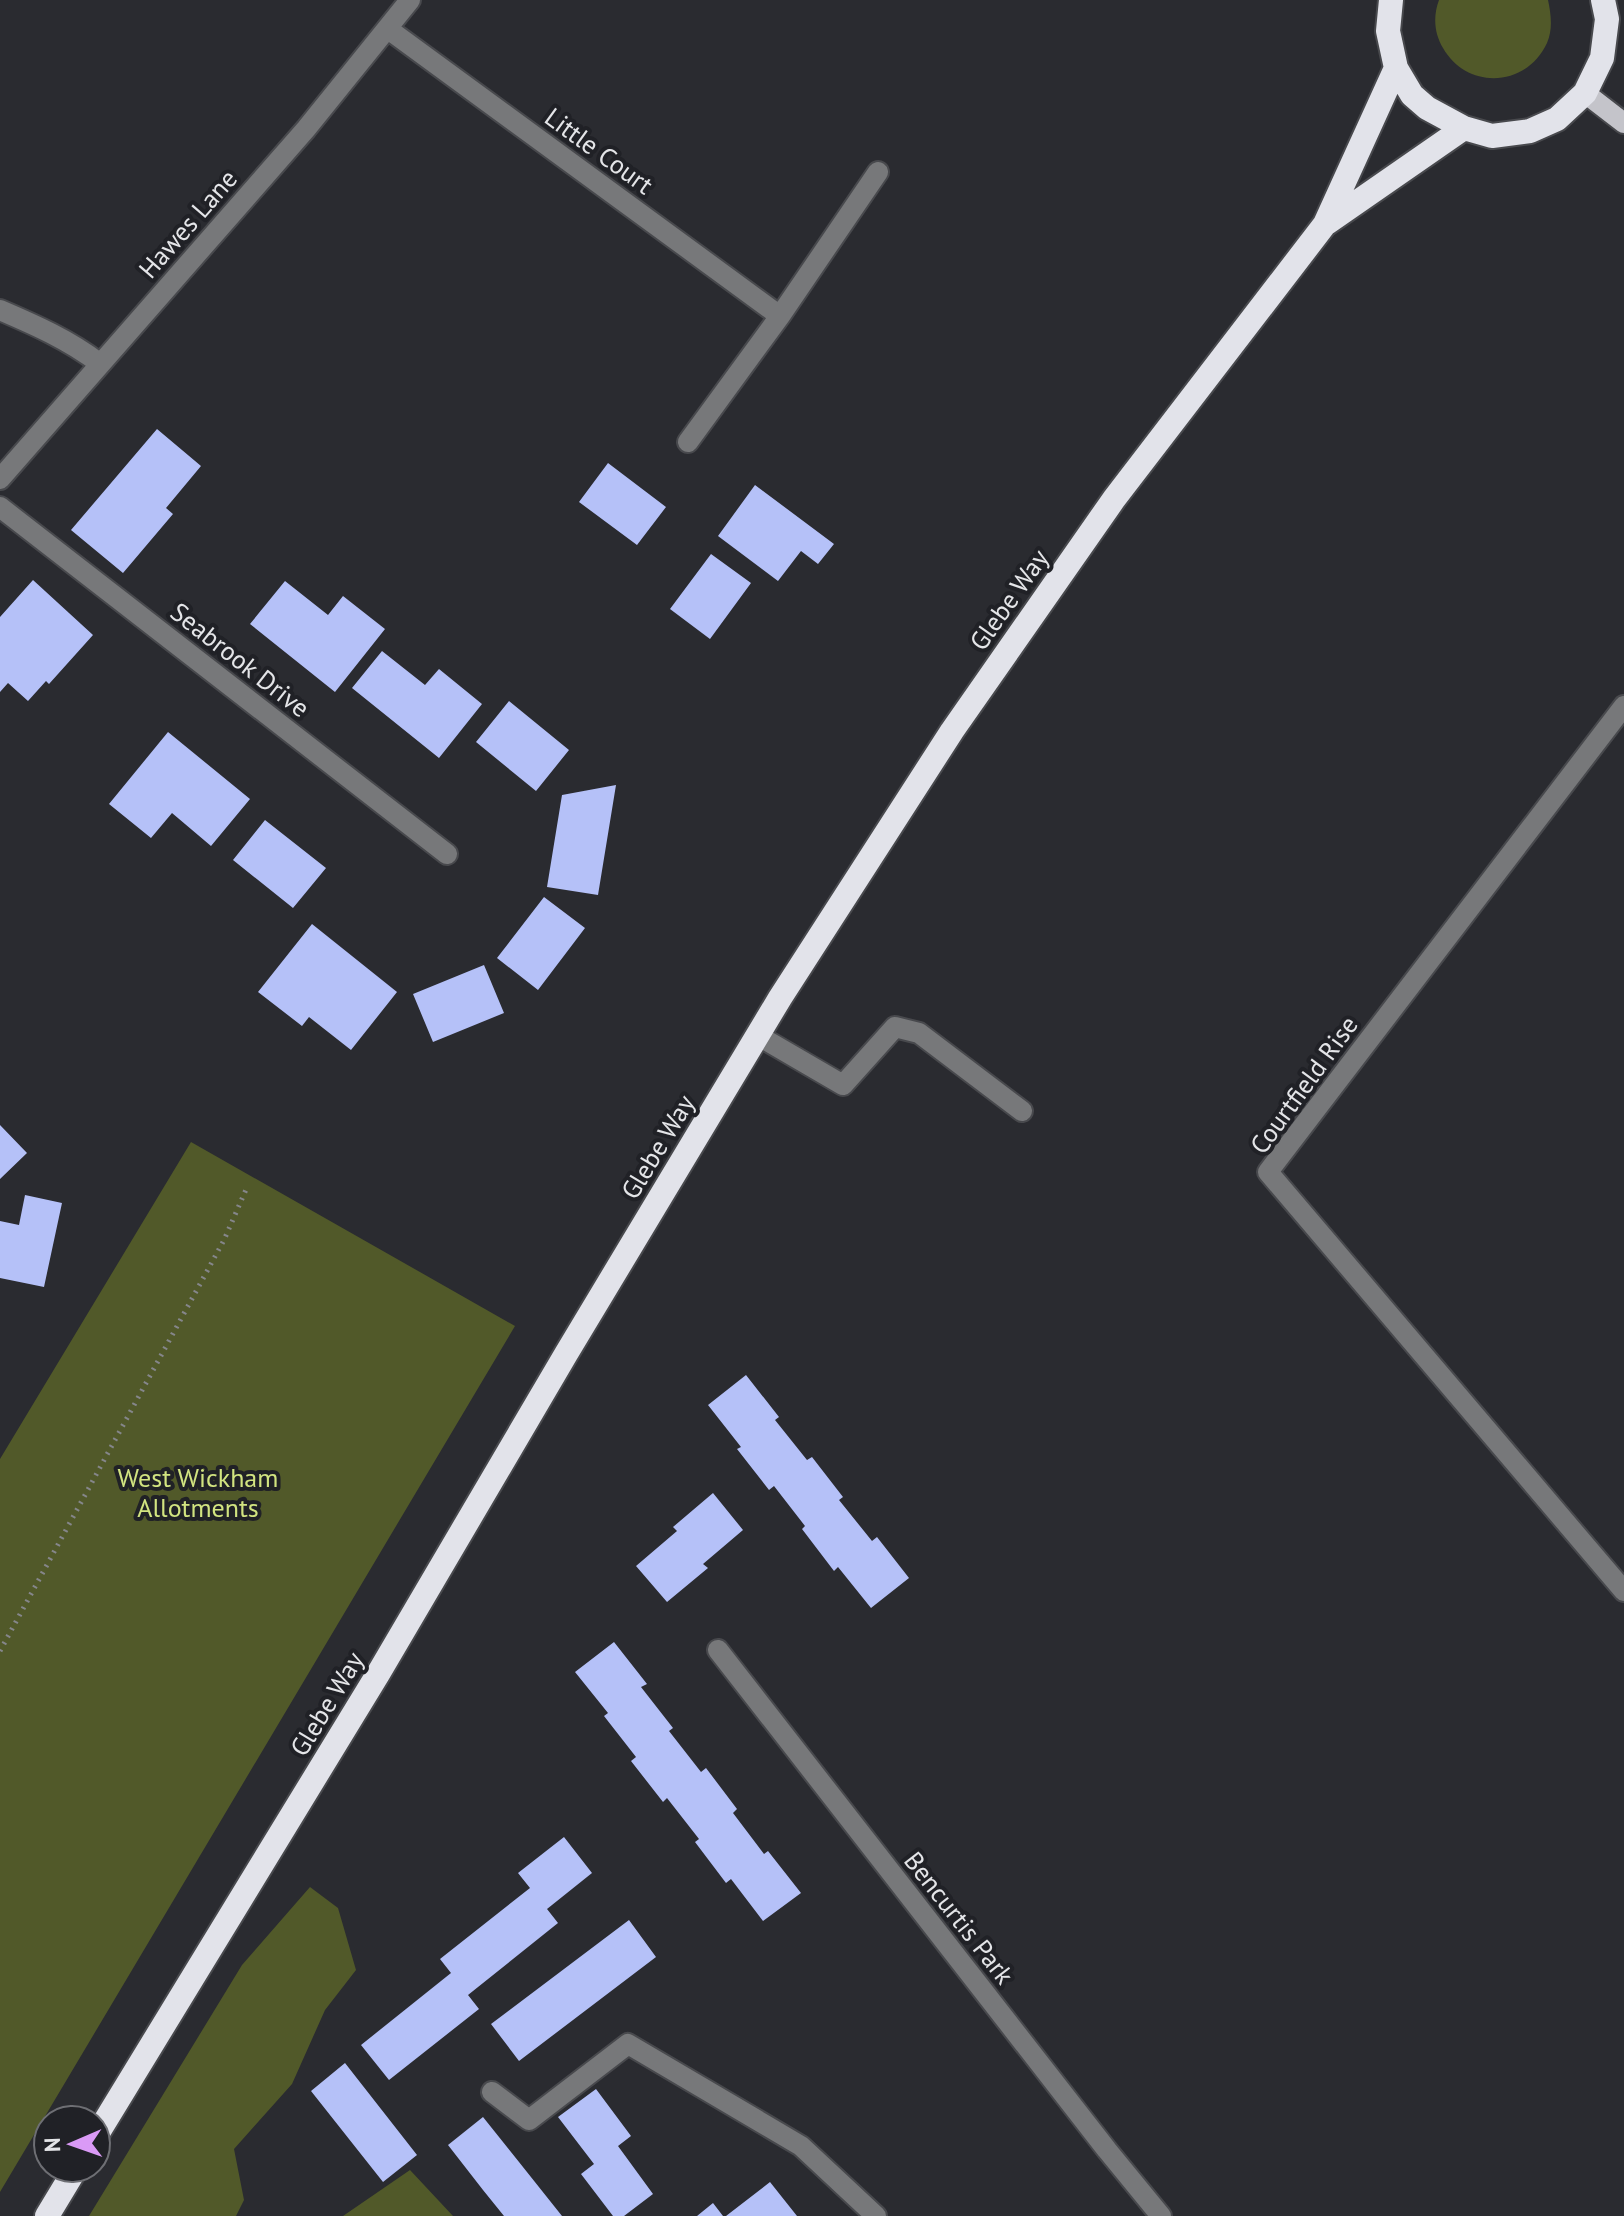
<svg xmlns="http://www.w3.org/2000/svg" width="1624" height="2216" viewBox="0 0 1624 2216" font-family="'PT Sans',sans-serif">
<rect width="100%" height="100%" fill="#2a2b30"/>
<path fill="#515929" d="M1439 0H1548C1551 14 1553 29 1547 43 1526 88 1467 90 1443 48 1434 33 1433 16 1439 0Z
M191 1142 515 1326 0 2192V1459Z
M310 1887 338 1908 356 1970 325 2010 292 2084 234 2149 244 2200 236 2216H89L242 1965Z
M410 2170 453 2216H343Z"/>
<path fill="#b5c1f8" d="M157 429 201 466 166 508 173 514 123 573 71 530Z
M608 463 666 507 637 545 579 502Z
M755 485 834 544 818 564 801 551 778 581 718 536Z
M711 554 751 583 710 639 670 609Z
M33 580 93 635 49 684 46 681 28 701 8 683 0 692V617Z
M285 581 328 615 343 596 385 629 335 692 250 624Z
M382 651 425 685 439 669 482 704 439 758 352 688Z
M509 701 569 750 536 791 476 742Z
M168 732 250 799 211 846 172 813 151 838 109 804Z
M616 785 598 895 547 887 562 795Z
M265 820 326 868 293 908 233 860Z
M544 897 585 928 538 990 497 958Z
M312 924 397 992 351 1050 309 1017 302 1026 258 992Z
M484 965 504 1013 433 1042 413 994Z
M0 1125 27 1153 0 1179Z
M25 1195 62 1203 44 1287 0 1278V1221L19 1225Z
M746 1375 779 1417 775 1420 807 1460 812 1457 843 1497 839 1500 872 1541 877 1537 909 1578 871 1608 838 1567 834 1571 802 1529 805 1526 774 1486 769 1490 737 1449 741 1447 708 1405Z
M713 1493 743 1530 703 1564 708 1568 667 1602 636 1566 677 1531 673 1527Z
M614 1642 647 1684 641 1687 673 1728 669 1731 701 1772 706 1768 737 1809 733 1813 764 1854 768 1851 801 1893 763 1921 731 1879 726 1883 695 1842 699 1839 667 1798 663 1802 631 1761 636 1757 604 1716 608 1713 575 1672Z
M564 1837 592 1873 547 1909 558 1923 468 1995 479 2009 389 2080 361 2045 451 1973 440 1959 530 1888 518 1873Z
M629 1920 656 1957 519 2061 491 2024Z
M345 2063 417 2155 383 2182 311 2091Z
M596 2089 631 2136 618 2146 653 2194 624 2216H613L581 2174 594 2164 558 2117Z
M483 2117 519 2162 562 2216H504L483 2190 448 2145Z
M770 2182 797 2216H726Z
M713 2203 723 2216H697Z"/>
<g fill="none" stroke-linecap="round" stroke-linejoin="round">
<g stroke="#48494d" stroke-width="24">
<path id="minor" d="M388 29 780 316
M0 310C35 325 69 340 99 363
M688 442 780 316 878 172
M0 479 306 129 410 0
M0 507 447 854
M1624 706 1268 1172 1624 1591
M757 1035 843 1085 895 1027 919 1033 1022 1111
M718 1650 1107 2150 1161 2216
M492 2092 529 2120 628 2044 801 2146 876 2216"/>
</g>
<g stroke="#48494d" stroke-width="24">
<path id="major" d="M1585 93 1624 123"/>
</g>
<g stroke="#48494d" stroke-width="28">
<path id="highway" d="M1391 0 1388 31 1396 68 1412 95 1427 108 1464 128 1492 136 1530 131 1557 119 1585 93 1602 58 1607 19 1603 0
M1327 223 1464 128
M96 2136 378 1674 566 1354 780 998 952 731 1114 499 1325 224 1396 68
M47 2216 76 2168"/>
</g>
<path stroke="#85868a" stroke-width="5" stroke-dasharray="2 6" stroke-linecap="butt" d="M0 1651 224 1240 248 1185"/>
<use href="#minor" stroke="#77787a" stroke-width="20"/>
<use href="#major" stroke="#c4c4ca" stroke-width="20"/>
<use href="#highway" stroke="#e2e3ea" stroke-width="24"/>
</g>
<g text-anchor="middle" stroke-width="8" stroke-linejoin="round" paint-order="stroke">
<g font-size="26" fill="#e4e5e8" stroke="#202126">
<text transform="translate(599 151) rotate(36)" y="9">Little Court</text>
<text transform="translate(188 224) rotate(-49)" y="9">Hawes Lane</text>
<text transform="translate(1009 600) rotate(-55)" y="9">Glebe Way</text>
<text transform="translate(240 660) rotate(38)" y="9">Seabrook Drive</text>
<text transform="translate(1304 1085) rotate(-54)" y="9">Courtfield Rise</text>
<text transform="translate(658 1147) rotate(-59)" y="9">Glebe Way</text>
<text transform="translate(327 1704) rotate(-59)" y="9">Glebe Way</text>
<text transform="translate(959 1918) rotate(52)" y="9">Bencurtis Park</text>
</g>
<g font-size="26" fill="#d2e480" stroke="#202126">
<text x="198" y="1487">West Wickham<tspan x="198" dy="30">Allotments</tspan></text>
</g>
</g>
<g transform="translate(72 2144) rotate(268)"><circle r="38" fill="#202126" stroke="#6e6f74" stroke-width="2"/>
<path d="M0-6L14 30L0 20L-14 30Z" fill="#da9af6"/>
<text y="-12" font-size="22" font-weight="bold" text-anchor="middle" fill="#e4e5e8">N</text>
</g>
</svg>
